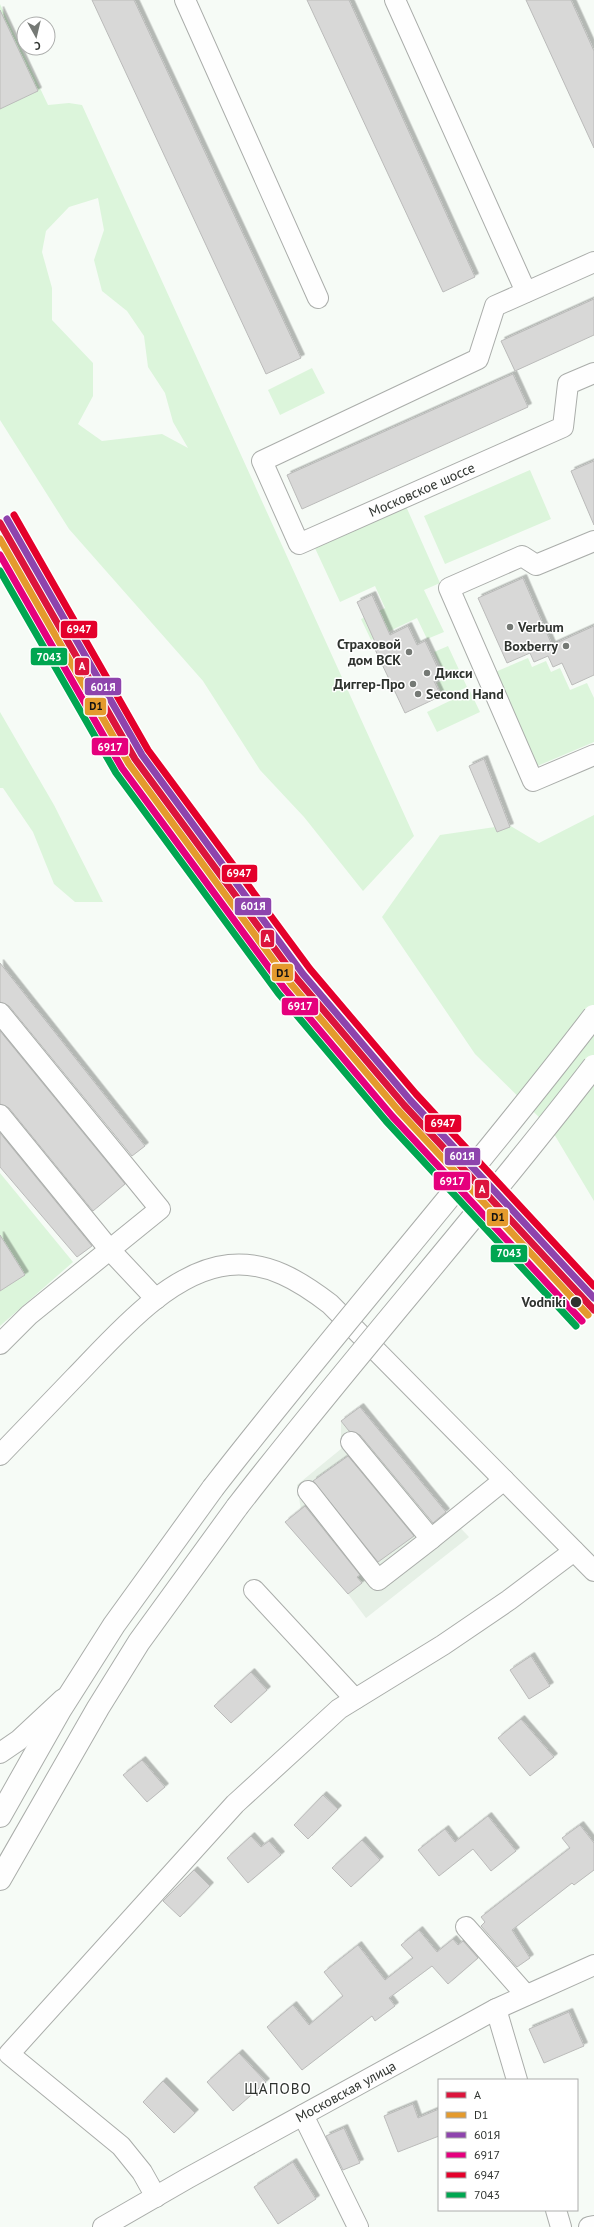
<svg xmlns="http://www.w3.org/2000/svg" width="594" height="2227" viewBox="0 0 594 2227" font-family="'PT Sans',sans-serif">
<defs>
<filter id="shadow"><feDropShadow dx="3.5" dy="-3.5" stdDeviation="0" flood-color="#0004"/></filter>
</defs>
<rect width="100%" height="100%" fill="#f6fbf6"/>
<path fill="#e6f0e6" d="M360 1407 446 1513 469 1537 366 1618 348 1594 285 1522 301 1510 297 1485 341 1449V1421Z"/>
<path fill="#dcf5db" fill-rule="evenodd" d="M0 4 48 105 69 103 82 105 414 836 363 891 304 817 260 770 203 681 69 529 0 420ZM98 198 104 230 94 260 102 291 127 311 144 336 148 367 165 393 173 422 188 448 162 434 102 441 78 424 93 396V363L52 320V288L42 252 46 231 69 207Z
M312 368 325 393 280 415 268 390Z
M530 470 551 519 445 564 424 516Z
M405 504 440 583 424 590 444 632 427 639 417 618 371 640 361 619 385 608 375 586 340 602 314 546Z
M448 646 467 687 444 698 437 683 446 678 434 652Z
M528 658 532 667 546 661 551 672 560 668 570 690 587 683 594 698V742L535 767 495 672Z
M470 691 480 712 437 732 427 712Z
M0 712 54 805 103 902H75L54 884 33 832 3 788H0Z
M594 815V1201L551 1129 475 1054 382 917 440 835 509 825 539 843Z
M0 1173 73 1262 0 1326Z"/>
<path fill="#d8d8d7" stroke="#bbbbba" filter="url(#shadow)" d="M92 0H134L301 358 266 374Z
M307 0H349L475 277 443 292Z
M526 0H571L594 51V148Z
M0 10 38 91 0 109Z
M594 299V335L515 371 501 341Z
M513 374 528 407 302 509 287 475Z
M594 461V525L571 471Z
M523 578 552 645 594 626V675L572 685 562 663 553 667 548 656 534 662 530 653 507 663 478 598Z
M372 595 390 635 408 626 417 645 425 641 442 677 434 681 441 696 405 713 372 643 375 642 357 602Z
M484 759 510 827 497 832 469 766Z
M0 963 145 1146 132 1156 9 1006 0 1002Z
M0 1031 125 1184 93 1211 9 1108 0 1104Z
M0 1133 92 1246 77 1257 0 1167Z
M0 1235 25 1275 0 1291Z
M360 1407 446 1512 433 1523 360 1435 349 1431 341 1421Z
M348 1456 414 1536 378 1562 313 1481Z
M305 1506 360 1575 357 1577 362 1583 348 1594 285 1522Z
M531 1656 550 1686 529 1699 510 1670Z
M251 1672 267 1690 231 1723 214 1706Z
M521 1719 554 1757 530 1776 498 1738Z
M142 1760 165 1787 147 1802 123 1775Z
M323 1795 338 1809 308 1839 294 1825Z
M488 1816 516 1851 491 1871 473 1849 439 1876 418 1850 445 1829 455 1842Z
M580 1825 594 1843V1870L574 1885 572 1883 512 1930 530 1958 517 1967 481 1926 485 1922 481 1917 570 1848 562 1838Z
M251 1836 261 1847 269 1841 281 1855 248 1883 227 1858Z
M362 1840 380 1860 351 1887 332 1868Z
M194 1870 210 1886 180 1917 163 1901Z
M419 1930 437 1952 453 1939 458 1945 463 1941 478 1958 448 1984 432 1966 389 1998 395 2006 375 2021 372 2016 302 2070 267 2027 293 2005 309 2025 343 1996 324 1972 358 1945 385 1980 413 1958 401 1945Z
M569 2012 584 2046 544 2063 529 2029Z
M239 2053 266 2082 233 2111 207 2082Z
M163 2081 195 2113 174 2133 143 2102Z
M413 2104 418 2118 439 2109V2136L398 2152 384 2116Z
M344 2128 360 2163 343 2170 326 2136Z
M293 2162 316 2199 278 2224 254 2187Z"/>
<g fill="none" stroke-linecap="round" stroke-linejoin="round">
<g stroke="#aaadaa" stroke-width="22">
<g id="minor">
<path d="M185 0 318 298"/>
<path d="M395 0 526 292"/>
<path id="s1" d="M594 262 495 306 478 359 262 461 299 544 563 427 568 384 594 373"/>
<path d="M594 541 536 565 522 556 449 588 533 781 594 755"/>
<path d="M0 1013 160 1209 29 1315 0 1344"/>
<path d="M0 1115 110 1250 156 1299"/>
<path d="M351 1442 431 1539 504 1480"/>
<path d="M0 1455C25 1429 50 1403 75 1377 114 1337 169 1271 229 1265 268 1261 300 1281 330 1304L594 1571"/>
<path d="M308 1491 378 1580 431 1539"/>
<path d="M254 1590 355 1699"/>
<path d="M0 1753 19 1740 63 1699"/>
<path d="M466 1927 526 1995"/>
<path d="M496 2009 517 2080"/>
<path d="M303 2115 358 2227"/>
<path d="M156 2197 142 2172 121 2146 9 2054 235 1804 339 1709 443 1645 509 1600 574 1551"/>
<path d="M556 2210 561 2227"/>
<path id="s2" d="M103 2227 188 2178 496 2009 594 1965"/>
<path d="M589 2227 594 2226"/>
</g>
</g>
<g stroke="#aaadaa" stroke-width="24">
<path id="major" d="M0 1816 60 1710 114 1625 213 1488
M0 1879 98 1708 139 1642 237 1507"/>
</g>
<use href="#minor" stroke="#fefefe" stroke-width="20"/>
<use href="#major" stroke="#fefefe" stroke-width="22"/>
<g stroke="#aaadaa" stroke-width="24" stroke-linecap="butt">
<path id="major-bridge" d="M213 1488C337 1328 471 1177 594 1016
M237 1507C353 1357 479 1216 594 1066"/>
</g>
<use href="#major-bridge" stroke="#fefefe" stroke-width="22"/>
<g stroke="#fff" stroke-width="10">
<path id="rail-1" d="M0 523 135 759 297 979 404 1105 594 1310"/>
</g>
<g stroke="#fff" stroke-width="10">
<path id="rail-2" d="M0 539 129 764 291 984 398 1110 588 1315"/>
</g>
<g stroke="#fff" stroke-width="10">
<path id="rail-3" d="M7 519 142 755 303 974 410 1100 594 1298"/>
</g>
<g stroke="#fff" stroke-width="10">
<path id="rail-4" d="M0 555 122 768 284 988 392 1116 582 1321"/>
</g>
<g stroke="#fff" stroke-width="10">
<path id="rail-5" d="M14 515 148 750 310 969 416 1094 594 1286"/>
</g>
<g stroke="#fff" stroke-width="10">
<path id="rail-6" d="M0 571 116 773 278 993 386 1121 576 1326"/>
</g>
<use href="#rail-1" stroke="#dc143c" stroke-width="7"/>
<use href="#rail-2" stroke="#e49a2d" stroke-width="7"/>
<use href="#rail-3" stroke="#8e44ad" stroke-width="7"/>
<use href="#rail-4" stroke="#e5007d" stroke-width="7"/>
<use href="#rail-5" stroke="#e4002b" stroke-width="7"/>
<use href="#rail-6" stroke="#00a651" stroke-width="7"/>
</g>
<g fill="#757975" stroke="#fff" stroke-width="1.5">
<circle cx="510" cy="627" r="4"/>
<circle cx="566" cy="646" r="4"/>
<circle cx="409" cy="652" r="4"/>
<circle cx="427" cy="673" r="4"/>
<circle cx="413" cy="684" r="4"/>
<circle cx="418" cy="694" r="4"/>
</g>
<circle fill="#2f332f" stroke="#fff" stroke-width="1.5" cx="576" cy="1302" r="6"/>
<g text-anchor="middle" stroke-width="3" stroke-linejoin="round" paint-order="stroke">
<g font-size="14" fill="#2f332f" stroke="#fff">
<text dy="5" stroke="none"><textPath href="#s1" startOffset="628">Московское шоссе</textPath></text>
<text dy="5" stroke="none"><textPath href="#s2" startOffset="278">Московская улица</textPath></text>
</g>
<g font-size="14" font-weight="bold" fill="#2f332f" stroke="#fff" text-anchor="start">
<text x="518" y="632">Verbum</text>
<text x="401" y="649" text-anchor="end">Страховой<tspan x="401" dy="16">дом ВСК</tspan></text>
<text x="558" y="651" text-anchor="end">Boxberry</text>
<text x="435" y="678">Дикси</text>
<text x="405" y="689" text-anchor="end">Диггер-Про</text>
<text x="426" y="699">Second Hand</text>
</g>
<g font-size="14" font-weight="bold" fill="#2f332f" stroke="#fff" text-anchor="end">
<text x="566" y="1307">Vodniki</text>
</g>
<g font-size="15" letter-spacing="1" fill="#2f332f" stroke="#fff">
<text x="278" y="2094">ЩАПОВО</text>
</g>
</g>
<g stroke="#fff" stroke-width="1.5">
<rect x="60" y="620" width="38" height="19" rx="4" fill="#e4002b"/>
<rect x="30" y="647" width="38" height="19" rx="4" fill="#00a651"/>
<rect x="74" y="657" width="16" height="19" rx="4" fill="#dc143c"/>
<rect x="84" y="677" width="38" height="19" rx="4" fill="#8e44ad"/>
<rect x="84" y="697" width="23" height="19" rx="4" fill="#e49a2d"/>
<rect x="91" y="737" width="38" height="19" rx="4" fill="#e5007d"/>
<rect x="221" y="864" width="37" height="19" rx="4" fill="#e4002b"/>
<rect x="234" y="897" width="38" height="19" rx="4" fill="#8e44ad"/>
<rect x="260" y="929" width="15" height="19" rx="4" fill="#dc143c"/>
<rect x="271" y="963" width="23" height="19" rx="4" fill="#e49a2d"/>
<rect x="281" y="997" width="38" height="19" rx="4" fill="#e5007d"/>
<rect x="424" y="1114" width="38" height="19" rx="4" fill="#e4002b"/>
<rect x="444" y="1147" width="37" height="19" rx="4" fill="#8e44ad"/>
<rect x="433" y="1171" width="38" height="20" rx="4" fill="#e5007d"/>
<rect x="474" y="1179" width="16" height="20" rx="4" fill="#dc143c"/>
<rect x="486" y="1208" width="23" height="19" rx="4" fill="#e49a2d"/>
<rect x="490" y="1244" width="38" height="19" rx="4" fill="#00a651"/>
</g>
<g font-size="11" text-anchor="middle" font-weight="bold" fill="#fff">
<text x="79" y="633">6947</text>
<text x="49" y="661">7043</text>
<text x="82" y="670">A</text>
<text x="103" y="691">601Я</text>
<text x="110" y="751">6917</text>
<text x="239" y="877">6947</text>
<text x="253" y="910">601Я</text>
<text x="267" y="942">A</text>
<text x="300" y="1010">6917</text>
<text x="443" y="1127">6947</text>
<text x="462" y="1160">601Я</text>
<text x="452" y="1185">6917</text>
<text x="482" y="1193">A</text>
<text x="509" y="1257">7043</text>
</g>
<g font-size="11" text-anchor="middle" font-weight="bold" fill="#111">
<text x="96" y="710">D1</text>
<text x="283" y="977">D1</text>
<text x="498" y="1221">D1</text>
</g>
<rect x="438" y="2079" width="140" height="132" fill="#ffffff" stroke="#acadac"/>
<rect x="446" y="2092" width="20" height="6" fill="#dc143c" stroke="#acadac"/>
<text x="474" y="2099" font-size="12" fill="#2f332f">A</text>
<rect x="446" y="2112" width="20" height="6" fill="#e49a2d" stroke="#acadac"/>
<text x="474" y="2119" font-size="12" fill="#2f332f">D1</text>
<rect x="446" y="2132" width="20" height="6" fill="#8e44ad" stroke="#acadac"/>
<text x="474" y="2139" font-size="12" fill="#2f332f">601Я</text>
<rect x="446" y="2152" width="20" height="6" fill="#e5007d" stroke="#acadac"/>
<text x="474" y="2159" font-size="12" fill="#2f332f">6917</text>
<rect x="446" y="2172" width="20" height="6" fill="#e4002b" stroke="#acadac"/>
<text x="474" y="2179" font-size="12" fill="#2f332f">6947</text>
<rect x="446" y="2192" width="20" height="6" fill="#00a651" stroke="#acadac"/>
<text x="474" y="2199" font-size="12" fill="#2f332f">7043</text>
<g transform="translate(36 36) rotate(172)"><circle r="19" fill="#ffffff" stroke="#acadac"/>
<path d="M0-3L7 15L0 10L-7 15Z" fill="#757975"/>
<text y="-6" font-size="11" font-weight="bold" text-anchor="middle" fill="#2f332f">С</text>
</g>
</svg>
